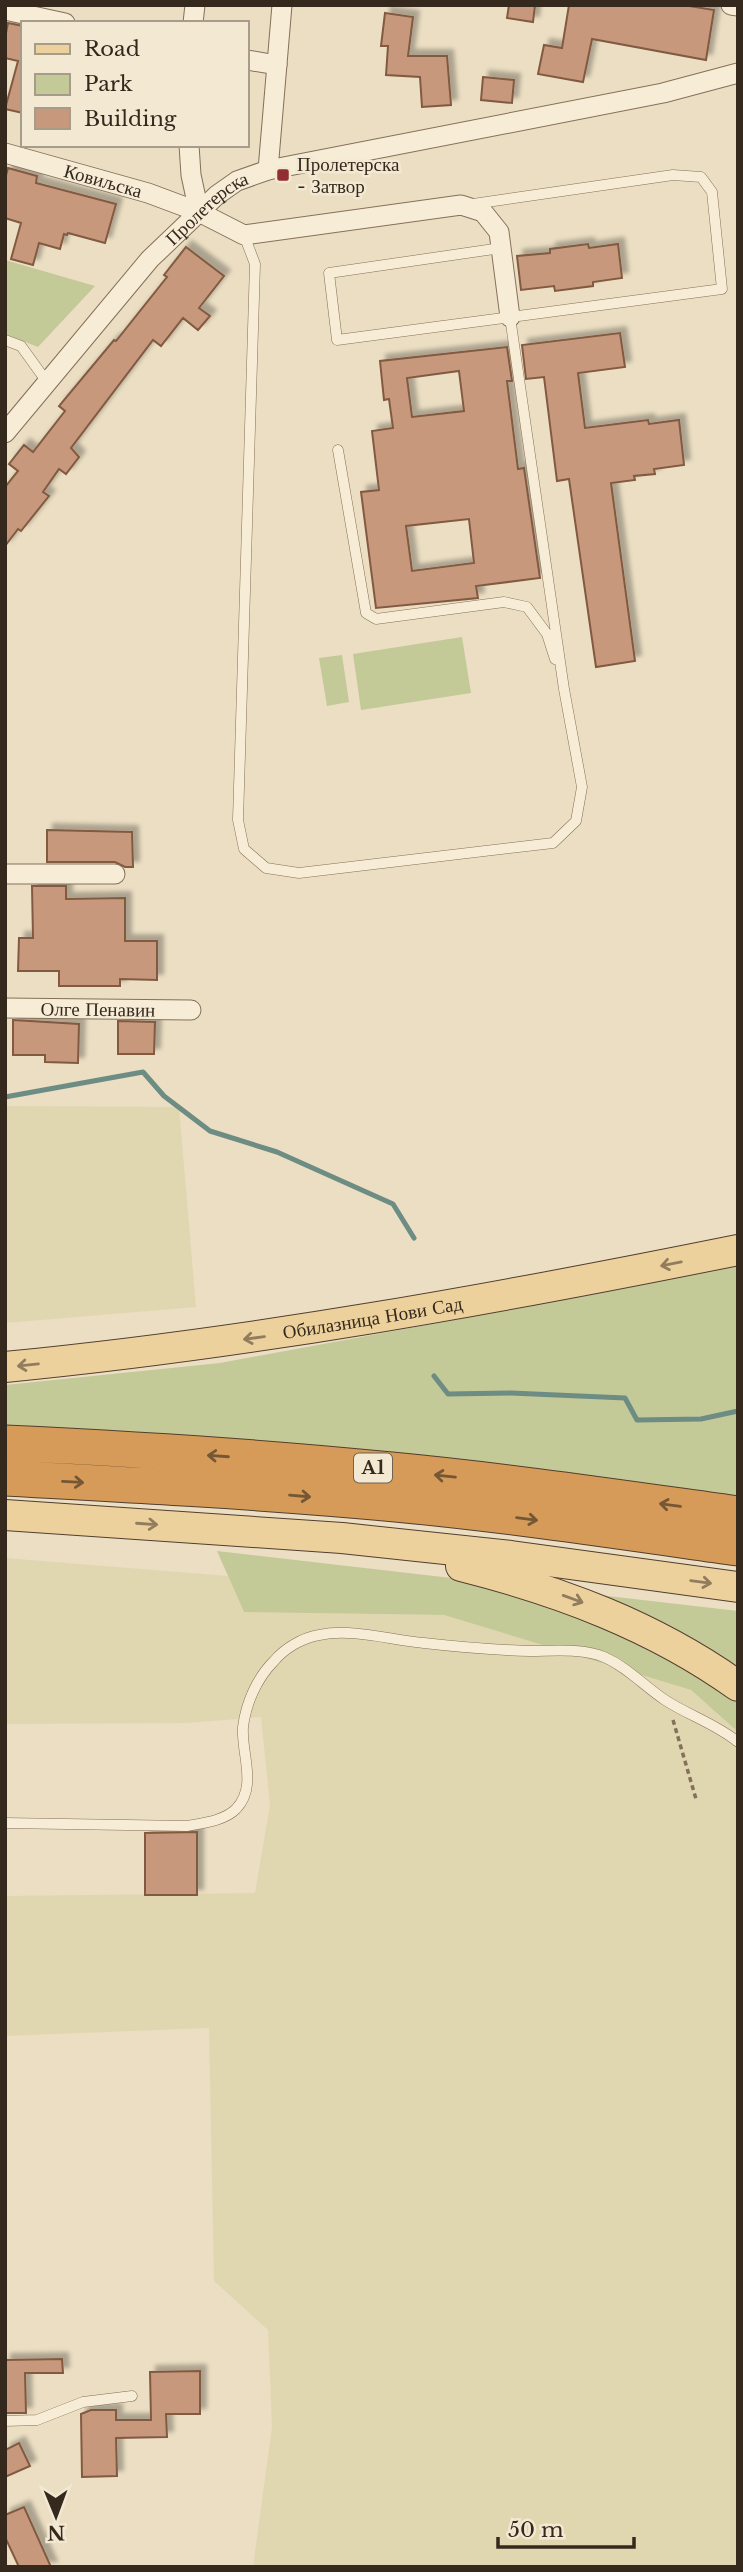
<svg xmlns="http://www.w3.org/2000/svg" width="743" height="2572" viewBox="0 0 743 2572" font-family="'Libre Baskerville',serif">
<defs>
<filter id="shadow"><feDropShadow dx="6" dy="-6" stdDeviation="2" flood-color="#0004"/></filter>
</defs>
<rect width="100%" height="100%" fill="#ebdec3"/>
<path fill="#e0d7b1" d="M5 1106 179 1107 196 1307 5 1323Z
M5 1558 228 1576 244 1612 444 1615 691 1690 738 1732V2567H253L272 2427 268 2330 214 2281 209 2028 5 2036V1896L255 1893 270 1805 261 1717 187 1723 5 1724Z"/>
<path fill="#c4c998" d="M5 260 95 286 38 347 5 334Z
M462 637 471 693 361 710 353 654Z
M342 655 349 702 327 706 319 658Z
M738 1263V1498C494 1470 251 1436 5 1426V1385L220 1363 589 1295Z
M217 1551 738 1611V1732L691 1690 444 1615 244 1612Z"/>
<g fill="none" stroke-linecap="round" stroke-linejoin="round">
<path stroke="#6d8c83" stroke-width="5" d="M5 1097 143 1072 164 1096 210 1131 277 1152 393 1204 414 1238
M434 1376 448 1394 511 1393 625 1398 637 1420 701 1419 738 1411"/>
</g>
<path fill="#c7987b" stroke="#825a42" stroke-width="2" fill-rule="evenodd" filter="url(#shadow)" d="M509 5H535L533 22 507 18Z
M569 5H683L714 10 706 60 592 39 583 82 538 74 544 45 562 48Z
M385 13 413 17 408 56H447L451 105 422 107 420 77 386 75 388 46H381Z
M8 23 23 26V113L5 109 18 61 5 58V38Z
M483 77 514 80 512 103 481 100Z
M8 168 37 176 36 183 116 204 105 243 68 233 67 235 64 234 60 249 39 243 33 265 11 259 21 223 5 218V179Z
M588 244 589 248 618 244 622 278 593 282V286L555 291 554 286 521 290 517 256 550 253V249Z
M186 247 224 276 199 308 210 316 198 330 183 318 161 346 153 340 71 448 79 457 66 474 59 469 43 492 49 496 21 531 18 529 5 546V487L18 471 9 464 24 445 33 452 65 411 59 406 114 340 116 341 167 277 164 275Z
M620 333 625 367 578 373 585 428 648 420 649 424 679 420 684 465 654 469 655 474 634 476 635 480 611 483 635 661 596 667 569 479 557 481 544 377 526 379 522 345Z
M507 347 512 381H507L518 469 524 468 540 578 476 586 478 598 376 608 361 492 379 490 372 431 393 428 389 399 384 400 380 361ZM459 371 464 411 412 417 407 378ZM469 519 474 563 412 571 406 526Z
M47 830 132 832 133 867H125L115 862H47Z
M32 886H66V899L125 898V941H157V980L120 979V986H59V971H18L19 938H33Z
M13 1020 79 1024 78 1063 45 1062V1055H13Z
M118 1021 155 1022 154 1054H118Z
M197 1832V1895H145V1833Z
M62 2359 63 2373H25L26 2413H5V2360Z
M200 2371V2414H166L167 2437 116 2438 117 2476 82 2477 81 2414 91 2410H116V2420H151L150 2372Z
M19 2443 30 2466 5 2477V2450Z
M24 2507 51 2567H19L5 2537V2515Z"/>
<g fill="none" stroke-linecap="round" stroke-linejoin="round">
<g stroke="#85705b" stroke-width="11">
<path id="service" d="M473 204 673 175 701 177 712 192 722 289 337 340 329 273 501 248
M244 235 255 264 238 820 244 849 266 868 299 873 553 843 576 821 582 787 564 689 510 317
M5 340 21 346 47 382
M338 450 366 613 376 619 504 602 527 607 547 634 555 659
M5 1823 187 1826C202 1823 224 1821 236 1809 258 1786 241 1754 243 1727 246 1703 257 1678 274 1661 285 1648 302 1638 319 1635 353 1628 390 1640 424 1643 459 1647 495 1650 530 1651 554 1651 582 1648 604 1657 627 1667 644 1686 665 1700 688 1715 716 1724 738 1742
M5 2421 37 2420 83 2402 132 2396"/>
</g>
<g stroke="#85705b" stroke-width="21">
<g id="minor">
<path d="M731 5 738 6"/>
<path d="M5 10 65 23"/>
<path d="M193 23 195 5"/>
<path d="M247 60 277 65"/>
<path d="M189 145 191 175 199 212"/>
<path id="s1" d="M5 153 148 193 199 212 244 235 461 205 483 212 499 232 510 317"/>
<path d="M268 170 282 5"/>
<path id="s2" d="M5 433 150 259 217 195 237 181 268 170 663 93 738 73"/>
<path d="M5 874H115"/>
<path id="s3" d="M5 1008 191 1010"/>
</g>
</g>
<g stroke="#523e2f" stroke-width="32">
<g id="primary">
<path id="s4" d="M5 1367C252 1343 495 1299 738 1250"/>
<path d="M5 1515 342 1538 511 1556 738 1587"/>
<path d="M461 1566C560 1591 654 1626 738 1686"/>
</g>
</g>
<g stroke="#523e2f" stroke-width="37">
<path id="motorway" d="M5 1443C134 1449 263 1457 391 1470 507 1481 622 1498 738 1514
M5 1478C136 1485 266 1492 396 1504 511 1515 624 1532 738 1548"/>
</g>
<path stroke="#85705b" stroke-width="3.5" stroke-dasharray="5 3.5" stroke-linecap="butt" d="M673 1720 696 1799"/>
<use href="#service" stroke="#f7ecd6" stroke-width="10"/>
<use href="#minor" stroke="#f7ecd6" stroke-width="19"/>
<use href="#primary" stroke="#edd19d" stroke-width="30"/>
<use href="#motorway" stroke="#d69b58" stroke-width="35"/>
</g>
<defs><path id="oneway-shaft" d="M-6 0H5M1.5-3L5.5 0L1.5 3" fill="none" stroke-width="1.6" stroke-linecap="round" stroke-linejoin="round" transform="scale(1.75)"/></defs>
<g stroke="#917d5e">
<use href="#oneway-shaft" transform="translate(671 1264) rotate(169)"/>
<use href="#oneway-shaft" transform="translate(254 1338) rotate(172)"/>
<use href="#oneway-shaft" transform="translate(28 1365) rotate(174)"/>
<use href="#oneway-shaft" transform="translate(147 1524) rotate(4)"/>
<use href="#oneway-shaft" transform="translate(701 1582) rotate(8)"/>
<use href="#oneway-shaft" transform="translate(573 1599) rotate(20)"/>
</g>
<g stroke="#755735">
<use href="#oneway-shaft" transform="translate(218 1456) rotate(-176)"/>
<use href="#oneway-shaft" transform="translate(445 1476) rotate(-174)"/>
<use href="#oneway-shaft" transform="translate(73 1482) rotate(3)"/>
<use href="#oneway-shaft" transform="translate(300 1496) rotate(5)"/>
<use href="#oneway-shaft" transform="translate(670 1505) rotate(-172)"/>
<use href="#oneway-shaft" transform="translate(527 1519) rotate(8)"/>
</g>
<rect fill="#902e32" stroke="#f3e9d2" stroke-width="2.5" x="276" y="168" width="14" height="14" rx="3.5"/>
<g text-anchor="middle" stroke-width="5" stroke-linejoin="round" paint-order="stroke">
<rect fill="#f3e9d2" stroke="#6e6354" stroke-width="2" x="354" y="1453.5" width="38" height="29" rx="5"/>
<g font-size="18" font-weight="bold" fill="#35291e">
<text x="373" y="1474">A1</text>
</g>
<g font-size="19" fill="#35291e" stroke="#f3e9d2" text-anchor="start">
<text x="297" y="171">Пролетерска<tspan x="297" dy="22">- Затвор</tspan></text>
</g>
<g font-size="19" fill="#35291e" stroke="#f3e9d2">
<text dy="7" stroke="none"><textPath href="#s1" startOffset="102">Ковиљска</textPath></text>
<text dy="7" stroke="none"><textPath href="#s2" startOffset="303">Пролетерска</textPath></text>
<text dy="7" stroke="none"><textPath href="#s3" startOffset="93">Олге Пенавин</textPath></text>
<text dy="7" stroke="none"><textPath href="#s4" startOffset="371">Обилазница Нови Сад</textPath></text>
</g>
</g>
<rect width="743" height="2572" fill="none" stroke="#35291e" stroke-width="14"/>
<rect x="21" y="21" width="228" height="126" fill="#f3e9d2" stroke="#a79c8a" stroke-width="2"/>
<rect x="35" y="44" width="35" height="10" fill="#edd19d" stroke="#a79c8a" stroke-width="2"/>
<text x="84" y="56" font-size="21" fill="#35291e">Road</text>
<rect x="35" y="74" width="35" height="21" fill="#c4c998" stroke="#a79c8a" stroke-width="2"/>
<text x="84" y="91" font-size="21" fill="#35291e">Park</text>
<rect x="35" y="108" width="35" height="21" fill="#c7987b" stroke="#a79c8a" stroke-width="2"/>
<text x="84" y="126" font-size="21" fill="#35291e">Building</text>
<g transform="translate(56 2516) rotate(179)" stroke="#f3e9d2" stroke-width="5" paint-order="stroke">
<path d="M0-5L12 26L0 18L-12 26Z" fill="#35291e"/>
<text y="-10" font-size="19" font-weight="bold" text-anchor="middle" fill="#35291e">N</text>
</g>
<path d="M498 2537v10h136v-10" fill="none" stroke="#35291e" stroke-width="3.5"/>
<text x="508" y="2537" font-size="21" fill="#35291e" stroke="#f3e9d2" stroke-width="5" paint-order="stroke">50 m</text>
</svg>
